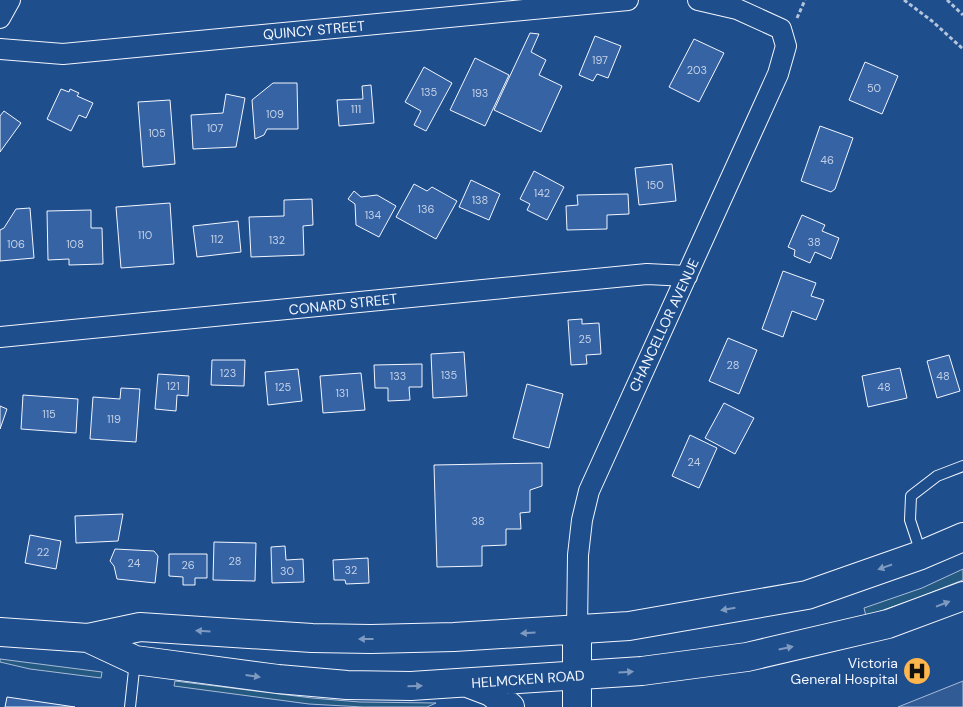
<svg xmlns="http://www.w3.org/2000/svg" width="963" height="707" viewBox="0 0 963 707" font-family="'DM Sans',sans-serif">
<rect width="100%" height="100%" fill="#1f4e8c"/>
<path fill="#245a82" stroke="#a8bbd7" d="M963 569V580L915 599 866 616 864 608 922 588Z
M0 659 102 672 101 678 30 669 0 662Z
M175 681 312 698 360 702 436 703 427 707H363L309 704 174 686Z"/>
<path fill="#305b95" stroke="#a8bbd7" d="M963 681V707H898Z"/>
<path fill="#3563a3" stroke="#f2f6ff" d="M530 33 539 34 531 52 546 60 539 75 562 86 541 132 494 110Z
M595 36 621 46 608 78 597 74 593 81 579 75Z
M694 39 724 53 699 102 669 87Z
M475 58 509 75 485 126 450 110Z
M865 62 898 76 882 114 849 100Z
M424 67 452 83 426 131 414 125 421 111 405 102Z
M273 83H297L298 129H267L264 135 255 139 252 100Z
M371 85 374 123 339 126 337 100 363 99 362 86Z
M61 89 69 92 70 89 79 93 77 96 93 103 86 118 79 115 71 131 47 119Z
M226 94 245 98 236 147 193 149 191 115 223 113Z
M170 100 175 164 143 167 138 102Z
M4 111 21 123 0 152V116Z
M820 126 853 138 835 189 831 192 801 181Z
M672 164 676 201 639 205 635 168Z
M534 171 564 187 547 220 527 210 530 204 520 199Z
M471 180 500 194 489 220 459 207Z
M414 184 427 191 432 187 457 201 436 239 396 217Z
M354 191 361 197 377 195 396 206 379 237 356 225 355 204 348 199Z
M628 194 629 214 607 215V229L567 230 566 206 578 205 577 195Z
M312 199 313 225 303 226 304 255 251 257 249 217 284 216V200Z
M170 203 174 264 121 268 116 207Z
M30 208 34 258 0 261V230L4 228 16 209Z
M91 210V228H102L103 264 69 265V259L48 260 47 211Z
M802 215 825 225 822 231 839 238 831 259 815 252 810 263 794 256 795 250 788 247Z
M238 221 241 252 197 257 193 226Z
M783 271 816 283 811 296 824 300 816 320 792 311 783 337 762 329Z
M582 319V324L599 323 601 354 586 355 587 364 571 365 568 320Z
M728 338 757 350 739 394 709 381Z
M464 352 467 396 433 398 431 354Z
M949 355 960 391 937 398 927 361Z
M212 360H245L244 386 211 385Z
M422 364V387H409L410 400 388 401V388H375L374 365Z
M900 368 907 398 868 407 862 376Z
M298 369 302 401 268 405 265 372Z
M361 373 365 410 323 413 320 376Z
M158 374 189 376 188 396 177 395 176 411 155 409Z
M527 384 563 394 549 448 513 438Z
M121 388 140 389 136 442 90 439 93 397 120 399Z
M23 395 78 399 76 433 21 429Z
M724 403 754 418 735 454 705 438Z
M0 406 7 409 0 429Z
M690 435 717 448 699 488 672 476Z
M542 463V486L530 490V512L520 513 521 529H506V545L482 546V566L437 567 434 465Z
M123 514 118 541 76 543 75 516Z
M30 535 61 541 56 569 25 563Z
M214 542 256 543 255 581 213 580Z
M285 546 286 560 303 559 304 582 272 583 271 547Z
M115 549 154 551 158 556 155 583 117 579 114 566 110 561Z
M169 554H207V578H195V585H183V577L169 576Z
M368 558 369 583 346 584 345 580H334L333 560Z
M7 697 75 707H5Z"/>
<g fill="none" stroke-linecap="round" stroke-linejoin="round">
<g stroke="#f2f6ff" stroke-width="12">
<path id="lane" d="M921 553 910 520 911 496 937 476 963 466
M130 707 135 661"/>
</g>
<g stroke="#f2f6ff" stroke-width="22">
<path id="street" d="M0 18 10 0
M0 49 63 54 628 0
M0 337 647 274 687 276
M577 630 578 555 582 520 589 491 778 74 786 46 781 29 737 9 698 0"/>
</g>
<g stroke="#f2f6ff" stroke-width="30">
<path id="secondary" d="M577 630V707
M0 632 88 638 140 627 312 638 371 639 454 637 629 626 807 595 921 555 963 537
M88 638 135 660 278 679 347 685 411 686 642 671 747 657 888 624 963 596
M470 684 491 692 510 707"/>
</g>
<path stroke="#b3c4dc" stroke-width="3" stroke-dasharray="4 2.5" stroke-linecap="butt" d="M904 0 932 21 963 49
M947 0 963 15
M797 18 805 0"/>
<use href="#lane" stroke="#1f4e8c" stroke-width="10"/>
<use href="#street" stroke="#1f4e8c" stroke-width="20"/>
<use href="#secondary" stroke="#1f4e8c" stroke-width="28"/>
</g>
<defs><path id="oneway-solid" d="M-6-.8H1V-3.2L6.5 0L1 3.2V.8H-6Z" transform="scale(1.25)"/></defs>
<g fill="#7e9ac0">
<use href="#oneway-solid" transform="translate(885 567) rotate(161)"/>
<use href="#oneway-solid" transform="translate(943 604) rotate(-21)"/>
<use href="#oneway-solid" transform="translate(728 609) rotate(170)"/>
<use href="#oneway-solid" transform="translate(203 631) rotate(-176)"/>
<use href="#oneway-solid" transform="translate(528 633) rotate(177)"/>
<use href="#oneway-solid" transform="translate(366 639) rotate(180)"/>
<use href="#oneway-solid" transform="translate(786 648) rotate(-12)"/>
<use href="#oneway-solid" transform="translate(626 672) rotate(-4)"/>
<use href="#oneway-solid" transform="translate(253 676) rotate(8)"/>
<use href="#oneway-solid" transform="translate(415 686) rotate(-2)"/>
</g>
<defs>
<g id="hospital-disc" transform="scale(1.4375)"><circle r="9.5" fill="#ffb74d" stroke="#1f4e8c"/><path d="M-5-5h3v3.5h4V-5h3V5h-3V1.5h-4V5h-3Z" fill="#111"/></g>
</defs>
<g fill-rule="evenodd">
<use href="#hospital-disc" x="917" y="671"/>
</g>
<g text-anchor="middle" stroke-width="4" stroke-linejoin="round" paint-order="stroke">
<g font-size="11" fill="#c3d1e8">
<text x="600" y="64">197</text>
<text x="697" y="74">203</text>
<text x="874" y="92">50</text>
<text x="429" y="96">135</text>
<text x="480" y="97">193</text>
<text x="356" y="113">111</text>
<text x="275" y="118">109</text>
<text x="215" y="132">107</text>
<text x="157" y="137">105</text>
<text x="827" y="164">46</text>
<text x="655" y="189">150</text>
<text x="542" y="197">142</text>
<text x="480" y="204">138</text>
<text x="426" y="213">136</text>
<text x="373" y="219">134</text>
<text x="145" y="239">110</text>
<text x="217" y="243">112</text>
<text x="277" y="244">132</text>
<text x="814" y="246">38</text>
<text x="16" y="248">106</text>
<text x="75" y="248">108</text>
<text x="585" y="343">25</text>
<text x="733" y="369">28</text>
<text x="228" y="377">123</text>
<text x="449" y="379">135</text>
<text x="398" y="380">133</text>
<text x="943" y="380">48</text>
<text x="173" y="390">121</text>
<text x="283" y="391">125</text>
<text x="884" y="391">48</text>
<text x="342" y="397">131</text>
<text x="49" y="418">115</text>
<text x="114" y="423">119</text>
<text x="694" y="466">24</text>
<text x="478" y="525">38</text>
<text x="43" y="556">22</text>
<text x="235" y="565">28</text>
<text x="134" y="567">24</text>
<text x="188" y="569">26</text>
<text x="351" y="574">32</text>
<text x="287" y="575">30</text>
</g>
<g font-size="14" fill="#f2f6ff" stroke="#1f4e8c">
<text transform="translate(314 30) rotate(-5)" y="5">QUINCY STREET</text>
<text transform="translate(343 304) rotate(-6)" y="5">CONARD STREET</text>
<text transform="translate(664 325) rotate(-65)" y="5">CHANCELLOR AVENUE</text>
<text transform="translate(528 679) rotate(-4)" y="5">HELMCKEN ROAD</text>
</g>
<g font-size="14" fill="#f2f6ff" stroke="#1f4e8c" text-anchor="end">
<text x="898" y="668">Victoria<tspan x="898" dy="16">General Hospital</tspan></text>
</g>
</g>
</svg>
